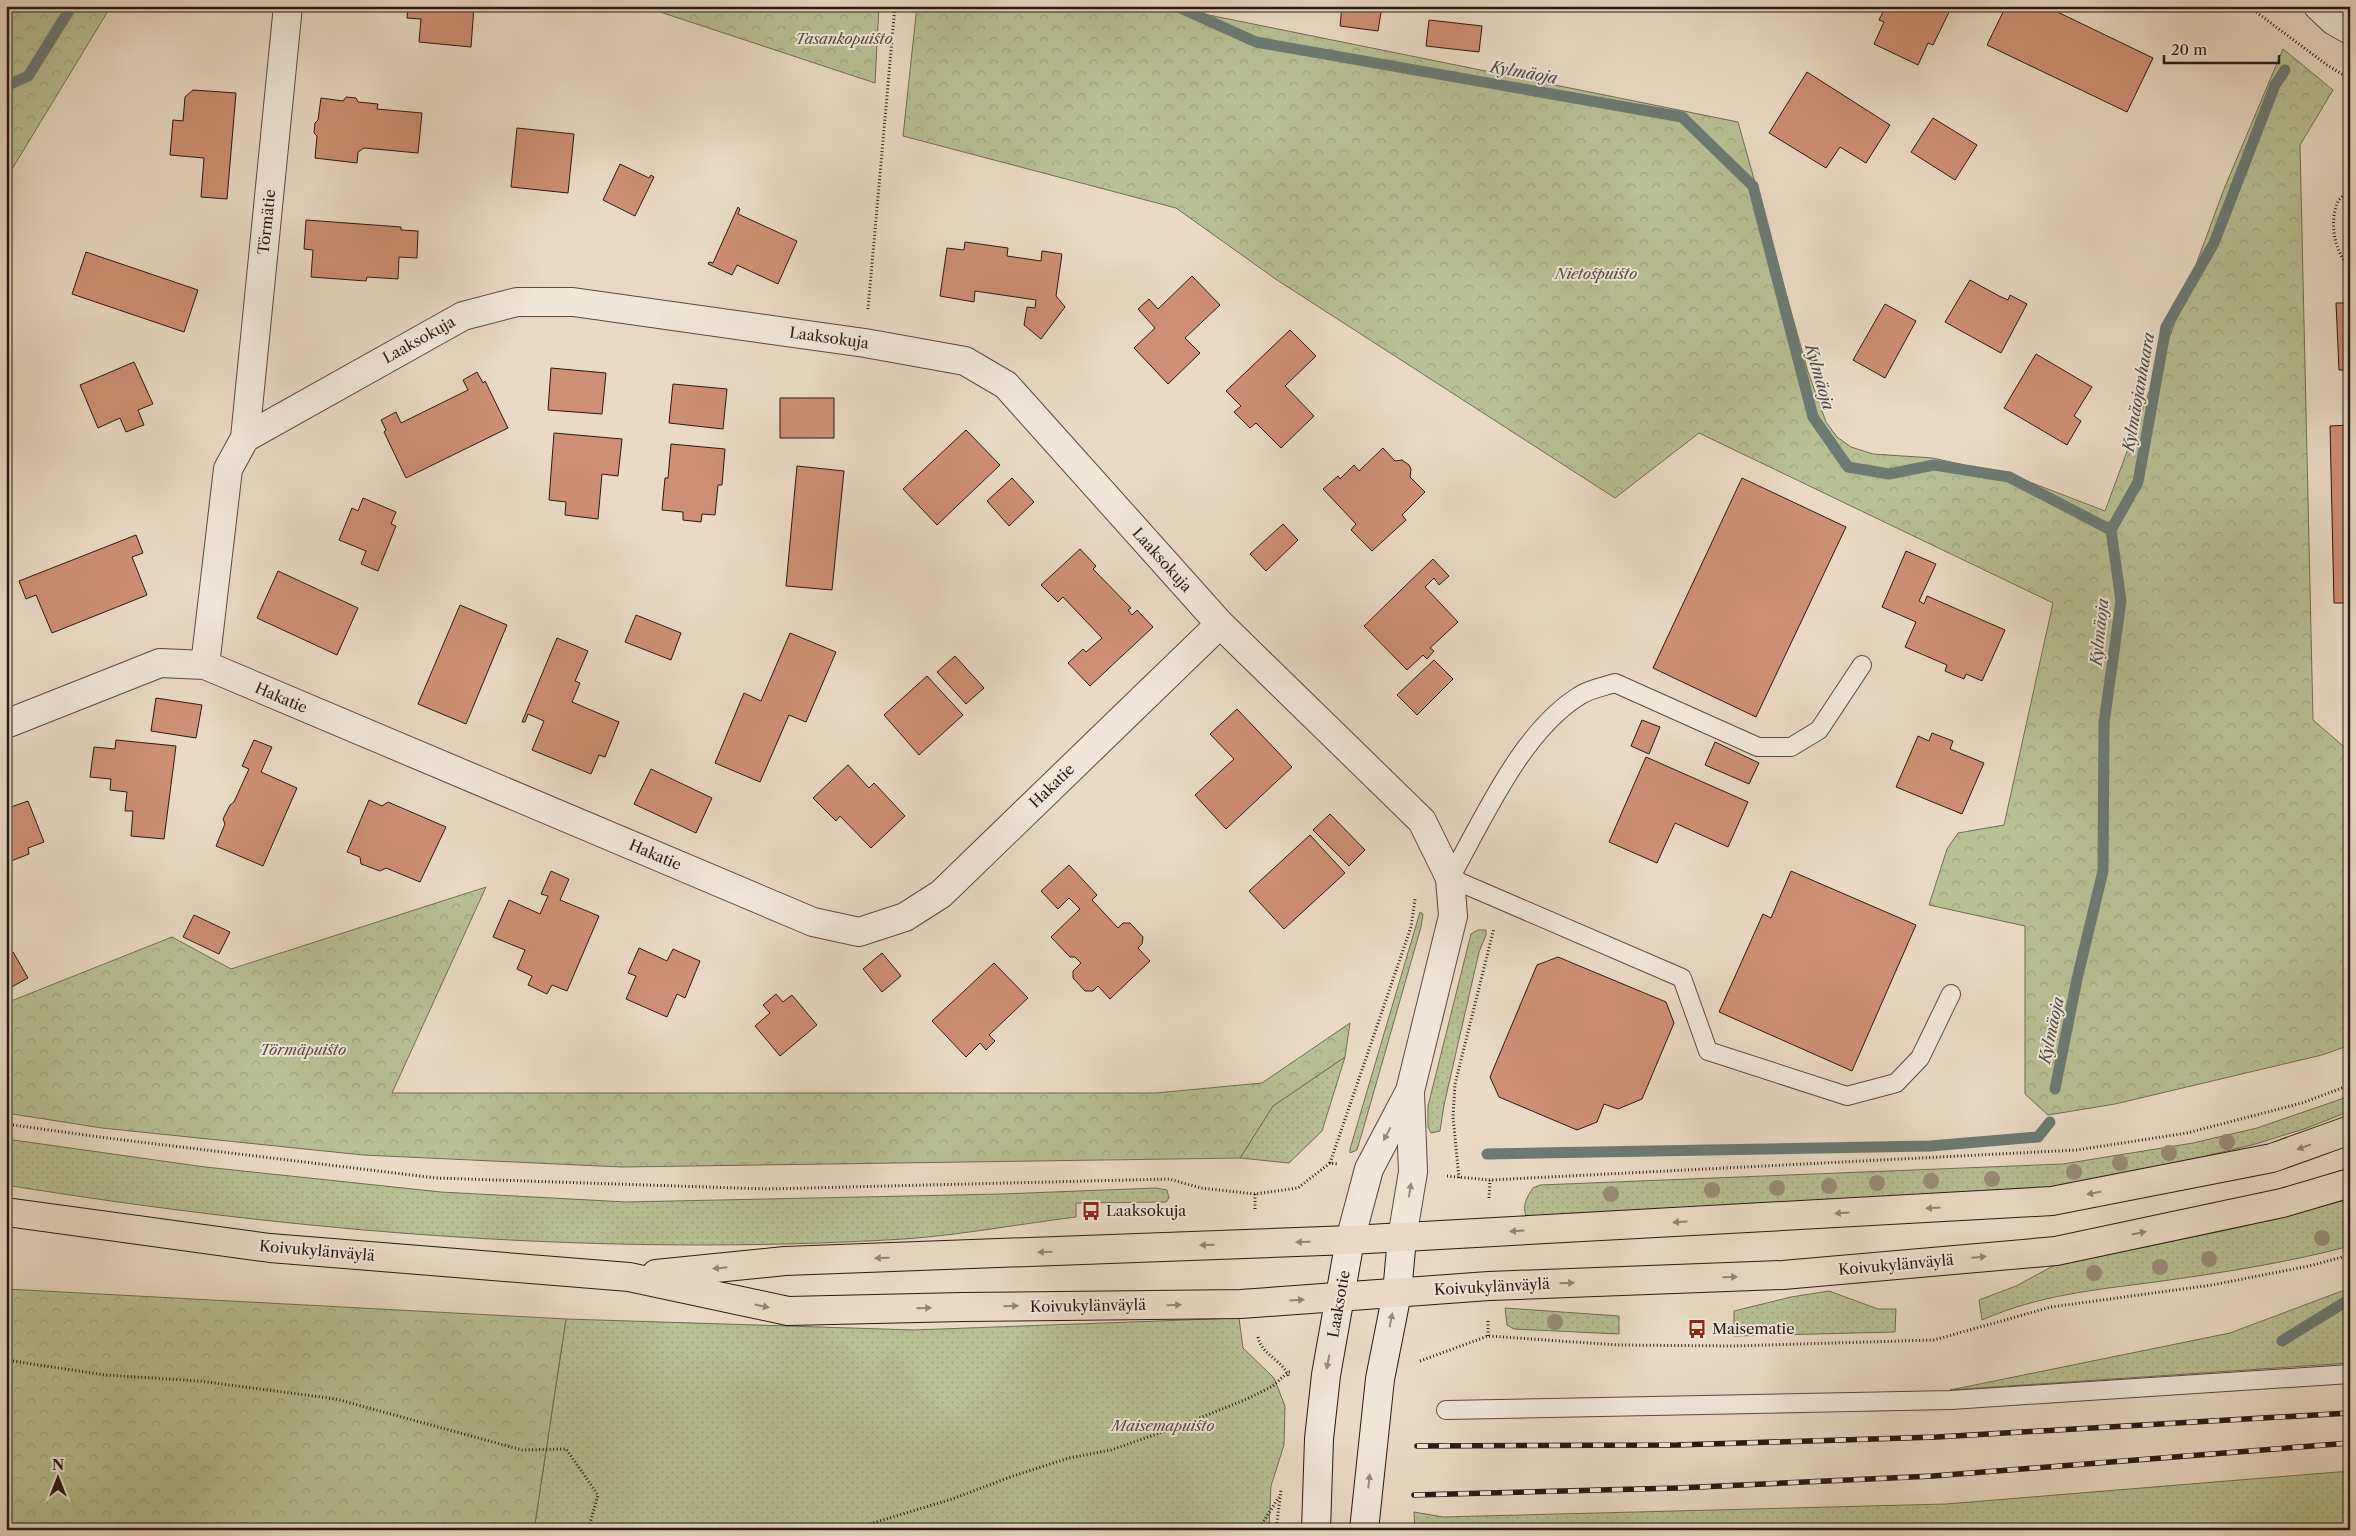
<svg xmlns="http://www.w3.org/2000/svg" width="2356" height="1536" viewBox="0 0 2356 1536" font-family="'Libre Caslon Text',serif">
<defs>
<pattern id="grass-dots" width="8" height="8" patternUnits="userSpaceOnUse" patternTransform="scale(1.25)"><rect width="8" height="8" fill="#b8bf93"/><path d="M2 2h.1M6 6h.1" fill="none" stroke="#9ea47e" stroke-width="1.8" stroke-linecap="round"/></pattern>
<pattern id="forest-crowns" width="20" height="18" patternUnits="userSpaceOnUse" patternTransform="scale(1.25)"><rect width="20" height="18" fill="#b8bf93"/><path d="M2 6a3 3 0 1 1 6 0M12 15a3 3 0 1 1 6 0" fill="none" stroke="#9ea47e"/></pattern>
</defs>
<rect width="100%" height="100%" fill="#eadac3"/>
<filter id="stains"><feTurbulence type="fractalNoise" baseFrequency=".004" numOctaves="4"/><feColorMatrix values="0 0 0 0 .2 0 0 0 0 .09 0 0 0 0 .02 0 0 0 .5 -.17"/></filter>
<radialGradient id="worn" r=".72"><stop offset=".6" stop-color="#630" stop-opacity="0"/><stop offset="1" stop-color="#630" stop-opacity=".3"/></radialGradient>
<path fill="url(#grass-dots)" stroke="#706c53" d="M1420 912 1423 914 1421 927 1362 1133 1357 1150 1350 1153V1149Z
M1478 930H1486V935L1479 952 1444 1105 1440 1131 1431 1133 1428 1127V1106L1471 934Z
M1345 1057 1322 1131 1289 1163 1240 1158 1273 1106Z
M2350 1096V1111L2307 1128 2252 1145 2106 1180 1963 1199 1558 1217 1526 1216C1522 1205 1527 1197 1533 1188L1540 1185 2063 1164 2193 1143 2257 1128Z
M6 1139 205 1167 441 1192 626 1202 1002 1194 1156 1188 1167 1190 1169 1198 1166 1202 1076 1203V1217C1019 1224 961 1235 904 1239 605 1257 302 1233 6 1185Z
M2350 1199V1246C2286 1263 2220 1273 2155 1282 2094 1290 2039 1295 1982 1320L1979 1300 2016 1286 2053 1266 2241 1227Z
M2350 1288V1363L1950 1390 2230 1333Z
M1829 1291 1878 1309H1896L1895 1332 1734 1336V1311L1791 1297Z
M1505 1308 1619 1316V1334L1514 1329 1507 1325Z
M1239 1318 1243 1348 1274 1378 1285 1406 1284 1445 1271 1486 1269 1527H1256V1530H534L566 1319 914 1330Z
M2350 1471V1530H1415L1414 1512 1443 1517 1946 1504Z"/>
<path fill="url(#forest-crowns)" stroke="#706c53" d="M6 6H111L6 179Z
M642 6H879L875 83Z
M917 6H1164L1738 122 1808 372 1826 422 1837 437 1851 447 1873 454 1933 458 2014 476 2105 511 2224 189 2283 49 2333 90 2300 145 2313 720 2350 752V1045L2322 1055 2115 1104 2048 1115 2025 1094V926L1929 905 1947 849 1958 833 2004 825 2053 603 1699 433 1615 498 1277 280 1176 208 903 136Z
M486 887 392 1093H1156L1262 1083 1350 1023 1345 1057 1273 1106 1240 1158 622 1167 363 1155 102 1128 6 1113V1003L172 937 231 969Z
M6 1289 566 1319 534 1530H6Z"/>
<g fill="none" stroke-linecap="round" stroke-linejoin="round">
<path stroke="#6c7a72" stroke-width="11" d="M1176 6 1256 42 1682 117 1753 186 1813 417 1848 467 1889 474 1934 465 2009 477 2111 530 2121 601 2104 723 2103 871 2077 979 2055 1089
M6 86 28 76 72 6
M2111 530 2138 482 2166 327 2214 243 2275 85 2285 70
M1487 1154 1930 1146 2038 1137 2050 1122
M2282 1341 2350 1299"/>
</g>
<path fill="#cd8f75" stroke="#291913" d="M408 6H474L471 47 419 42 421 19 407 18Z
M1342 6H1382L1378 31 1340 26Z
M1886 6H1952L1933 45 1928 43 1918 65 1874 44 1884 22 1879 20Z
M2006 6H2045L2153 58 2127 112 1987 45Z
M1429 20 1482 26 1479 52 1426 46Z
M1807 72 1890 125 1866 163 1840 147 1826 168 1769 133Z
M193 90 236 93 227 199 201 197 204 158 170 155 173 120 183 121 185 97Z
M346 97 356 98 358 102 378 104 377 109 422 113 418 153 364 148 358 152 357 163 315 158 317 136 314 133 315 123 318 120 321 98 343 101Z
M1933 118 1977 145 1955 180 1911 152Z
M517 128 574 134 568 193 511 187Z
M620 164 649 178 651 175 654 177 635 216 603 200Z
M738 207 740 209 738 214 797 241 778 284 737 265 732 275 708 264 709 262 713 263Z
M306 220 401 227V230L418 231 417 258 399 257 398 279 367 277 366 281 311 277 313 250 304 249Z
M965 242 1008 248 1007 256 1041 261 1042 251 1062 254 1056 296 1065 307 1041 339 1024 325 1027 307 1035 308 1036 300 975 291 974 302 940 296 947 248 964 250Z
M86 252 198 290 184 332 72 294Z
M1192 276 1220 305 1185 338 1200 353 1168 384 1134 348 1155 328 1138 309 1149 299 1158 309Z
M1970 280 1999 296 2008 300 2010 295 2027 304 2001 353 1945 322Z
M2336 303H2350V370H2339Z
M1885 304 1916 321 1885 378 1853 360Z
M1290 330 1316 356 1285 386 1314 416 1281 448 1256 423 1250 428 1234 412 1241 406 1226 391Z
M2036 354 2092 387 2074 416 2081 421 2067 445 2004 408Z
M134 362 153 404 138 410 144 425 126 432 120 418 98 428 80 385Z
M551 368 606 373 602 414 548 410Z
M477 372 483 383 485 381 508 428 406 478 384 432 386 430 381 420 396 412 401 423 468 390 463 380Z
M673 384 727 389 723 429 669 423Z
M780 398H834V438H780Z
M2350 425V603H2334L2330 426Z
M966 430 1000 465 937 525 903 489Z
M554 433 622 439 618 476 602 474 598 519 565 515 566 502 549 500Z
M671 444 725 449 722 485H718L715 515 702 514 701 522 683 520V512L662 510 665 478H668Z
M1383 448 1395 461 1402 460 1409 465 1411 469 1410 477 1425 492 1402 515 1406 520 1372 551 1351 530 1356 524 1323 489 1338 476 1340 479 1354 465 1359 471Z
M797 466 844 471 832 590 786 586Z
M1012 478 1034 502 1009 526 987 501Z
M1742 478 1846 527 1756 717 1653 668Z
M363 498 396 512 391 524 396 526 378 571 361 564 366 551 339 540 352 508 358 511Z
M1283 524 1298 540 1266 571 1250 554Z
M136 535 143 553 132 557 147 595 52 633 36 595 26 599 19 581Z
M1080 549 1096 566 1093 569 1131 608 1128 610 1132 615 1137 610 1153 627 1090 686 1068 663 1083 649 1086 652 1102 638 1063 597 1058 602 1041 585Z
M1906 551 1936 564 1919 601 1924 604 1927 596 2005 630 1982 681 1966 674 1964 679 1945 671 1947 665 1905 647 1916 622 1882 607Z
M1433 559 1449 576 1439 585 1434 578 1425 587 1458 622 1430 648 1434 651 1427 659 1423 655 1407 670 1364 626Z
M278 571 358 608 337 655 257 618Z
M460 605 507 625 466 724 418 704Z
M636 615 681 633 671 660 625 642Z
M790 633 836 652 806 722 789 715 760 782 715 763 744 693 761 701Z
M557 638 588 651 575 681 580 683 572 702 619 722 605 757 599 755 591 774 532 750 544 721 528 714 525 722H522Z
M955 656 984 688 966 704 937 672Z
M1434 660 1453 679 1417 715 1397 695Z
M927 676 963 715 919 755 884 715Z
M156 698 202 705 196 738 151 731Z
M1237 709 1292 767 1226 829 1195 795 1234 759 1210 734Z
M1642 720 1660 727 1649 754 1631 746Z
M1932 733 1953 741 1950 749 1984 763 1962 814 1896 787 1918 736 1929 741Z
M116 740 176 746 164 839 131 836 133 811H125L127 792 110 790 111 779 90 777 94 747 115 749Z
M254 740 272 747 261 772 297 788 263 866 216 846 225 824 223 819 230 805 234 802 249 769 242 766Z
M1715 742 1759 763 1749 784 1705 765Z
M1646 757 1748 802 1728 847 1675 823 1657 863 1609 842Z
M848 765 869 788 874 783 905 816 871 848 840 816 836 821 813 798Z
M651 769 712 798 696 833 634 804Z
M369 800 382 806 388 802 446 827 420 882 386 868 380 871 361 864 360 857 347 852Z
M28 801 44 842 28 848 29 854 6 863V803L9 802 11 807Z
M1330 814 1365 850 1349 866 1313 830Z
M1310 835 1345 873 1284 929 1249 891Z
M1069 865 1097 895 1092 900 1118 928 1123 923H1130L1143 937 1142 944 1138 948 1150 961 1110 999 1098 986 1093 991H1085L1073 978V971L1081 963 1075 957H1070L1051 937 1080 909 1069 898 1058 909 1041 891Z
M551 871 569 879 560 900 599 916 567 991 552 985 547 994 528 985 532 976 517 969 525 950 493 937 509 900 540 914 548 896 541 894Z
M1791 871 1916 925 1852 1071 1719 1012 1763 914 1771 918Z
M194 915 230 932 219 954 183 937Z
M639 948 667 961 673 949 700 961 685 998 677 994 667 1017 626 999 636 976 628 973Z
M13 952 28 978 6 990V956Z
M882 953 901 976 882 992 863 969Z
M1558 957 1666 1002 1674 1023 1642 1099 1618 1109 1604 1104 1597 1122 1577 1130 1499 1097 1490 1077 1537 965Z
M994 963 1028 998 989 1035 995 1041 986 1050 980 1043 966 1057 932 1021Z
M776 994 783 1002 792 995 817 1025 780 1056 755 1026 770 1013 763 1005Z"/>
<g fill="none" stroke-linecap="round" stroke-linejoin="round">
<g stroke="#59493f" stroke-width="20">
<path id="service" d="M1862 665 1819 730 1791 747H1758L1615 683C1603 687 1589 689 1579 696 1521 732 1483 820 1450 878L1682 978 1708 1051 1847 1096 1896 1083 1920 1058 1951 994
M1446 1410 1951 1400 2350 1374"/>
</g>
<g stroke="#59493f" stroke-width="30">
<path id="minor" d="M2318 6 2334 21 2350 30
M245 438 288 6
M205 665 228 469 245 438 463 316 517 302H573L865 343 965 361 1006 385 1220 624 1422 821 1450 878
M6 724 160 663 205 665 813 922 859 932 905 917 941 894 1220 624"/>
</g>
<g stroke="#59493f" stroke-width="30">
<path id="tertiary" d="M1402 1238 1413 1172 1410 1093
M1350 1240 1369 1169 1410 1091 1453 916 1450 878"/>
</g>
<g stroke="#291913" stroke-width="30">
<path id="secondary" d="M1316 1530 1319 1439 1326 1375 1350 1240
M1364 1530 1380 1379 1397 1293 1402 1238"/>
</g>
<g stroke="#291913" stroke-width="30">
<path id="primary" d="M6 1212 270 1248 629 1277 788 1311 962 1307 1241 1304 1489 1286 1783 1275 2056 1251 2282 1203 2350 1183
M656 1274 785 1261 1350 1240 2052 1201 2272 1158 2350 1130"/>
</g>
<path stroke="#291913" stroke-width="3" stroke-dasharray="1 2.5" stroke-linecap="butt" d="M2248 6 2327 65 2350 79
M2350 189C2346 193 2339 198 2337 204 2329 225 2335 252 2350 268
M868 309 895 6
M6 1124 107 1138 436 1178 767 1189 1169 1179 1201 1188 1255 1194 1298 1188 1330 1163 1337 1164
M1330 1163 1411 927 1415 899
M1447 1176 1490 1180 2077 1150 2187 1133 2302 1103 2350 1085
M1459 1178 1453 1117 1455 1084 1494 928
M1255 1194V1211
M1489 1198 1490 1180
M1488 1336V1319
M1258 1337C1262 1356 1285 1361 1289 1378
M6 1360 105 1375 199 1381 336 1399 522 1450 566 1449 598 1495 588 1530
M1420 1361 1488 1336 1618 1345 1733 1346 1934 1340 2051 1307 2212 1285 2309 1266 2350 1255
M850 1530 952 1499 1013 1476 1069 1458 1111 1450 1177 1427 1247 1399 1273 1386 1288 1372H1292
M1258 1530 1279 1497
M1276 1530 1281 1490"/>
<use href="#service" stroke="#f1e7d8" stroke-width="18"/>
<use href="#minor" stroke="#f1e7d8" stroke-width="28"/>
<use href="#tertiary" stroke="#f1e7d8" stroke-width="28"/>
<use href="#secondary" stroke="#f1e7d8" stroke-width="28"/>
<use href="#primary" stroke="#eadac3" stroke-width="28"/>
<g stroke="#291913" stroke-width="5.5">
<path id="rail" d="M1417 1446 1677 1445 1937 1437 2350 1413
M1414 1495 1678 1488 1933 1476 2350 1443"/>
</g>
<use href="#rail" stroke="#f1e7d8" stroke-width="4" stroke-dasharray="11" stroke-linecap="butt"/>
</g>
<g fill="#988b77">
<circle cx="2227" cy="1142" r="8"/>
<circle cx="2169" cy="1153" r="8"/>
<circle cx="2120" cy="1163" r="8"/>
<circle cx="2074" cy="1172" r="8"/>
<circle cx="1992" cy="1179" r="8"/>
<circle cx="1931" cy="1181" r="8"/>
<circle cx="1877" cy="1183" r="8"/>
<circle cx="1829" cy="1186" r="8"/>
<circle cx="1777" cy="1188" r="8"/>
<circle cx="1712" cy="1190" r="8"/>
<circle cx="1611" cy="1194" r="8"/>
<circle cx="2322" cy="1238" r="8"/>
<circle cx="2209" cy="1259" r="8"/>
<circle cx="2160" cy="1267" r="8"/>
<circle cx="2094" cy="1273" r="8"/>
<circle cx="1555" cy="1322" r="8"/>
</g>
<defs><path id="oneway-solid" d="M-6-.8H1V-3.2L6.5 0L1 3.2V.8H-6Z" transform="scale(1.25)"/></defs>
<g fill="#978a7f">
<use href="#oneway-solid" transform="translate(1387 1134) rotate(118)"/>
<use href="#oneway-solid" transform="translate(1410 1190) rotate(-81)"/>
<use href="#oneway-solid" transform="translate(1391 1320) rotate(-79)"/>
<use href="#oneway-solid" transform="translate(1328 1362) rotate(101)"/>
<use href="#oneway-solid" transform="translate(1369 1481) rotate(-84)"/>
</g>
<g fill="#938374">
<use href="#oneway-solid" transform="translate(2304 1147) rotate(160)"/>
<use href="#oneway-solid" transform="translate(2094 1193) rotate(169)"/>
<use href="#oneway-solid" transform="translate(1933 1208) rotate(177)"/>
<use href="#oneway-solid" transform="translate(1842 1213) rotate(177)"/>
<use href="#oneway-solid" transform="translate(1680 1222) rotate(177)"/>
<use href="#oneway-solid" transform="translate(1517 1231) rotate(177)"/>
<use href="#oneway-solid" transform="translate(2139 1233) rotate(-12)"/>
<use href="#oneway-solid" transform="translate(1303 1242) rotate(178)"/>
<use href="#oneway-solid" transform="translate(1207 1245) rotate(178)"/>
<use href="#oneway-solid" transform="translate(1045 1252) rotate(178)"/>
<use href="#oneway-solid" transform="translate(1979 1257) rotate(-5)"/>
<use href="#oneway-solid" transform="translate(882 1258) rotate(178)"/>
<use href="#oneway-solid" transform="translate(720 1268) rotate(174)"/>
<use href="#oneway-solid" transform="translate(1730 1277) rotate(-2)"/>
<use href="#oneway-solid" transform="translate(1567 1283) rotate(-2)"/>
<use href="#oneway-solid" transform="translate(1297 1300) rotate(-4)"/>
<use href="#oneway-solid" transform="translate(1174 1305) rotate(-1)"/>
<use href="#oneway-solid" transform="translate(762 1306) rotate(12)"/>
<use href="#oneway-solid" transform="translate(1011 1306) rotate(-1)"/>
<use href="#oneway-solid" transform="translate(924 1308) rotate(-1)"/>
</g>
<defs>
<g id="bus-bare" transform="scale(1.5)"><path d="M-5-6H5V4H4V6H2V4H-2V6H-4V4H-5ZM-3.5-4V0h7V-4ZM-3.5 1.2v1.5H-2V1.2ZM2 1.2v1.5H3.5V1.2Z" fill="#8f2418" stroke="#f1e7d8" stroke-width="2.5" paint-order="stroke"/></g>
</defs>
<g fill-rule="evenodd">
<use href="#bus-bare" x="1091" y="1211"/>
<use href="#bus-bare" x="1697" y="1329"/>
</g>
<g text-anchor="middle" stroke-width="4" stroke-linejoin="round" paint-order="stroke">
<g font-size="15" font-style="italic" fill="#544b39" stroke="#f1e7d8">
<text x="844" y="44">Tasankopuisto</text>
<text x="1596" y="279">Nietospuisto</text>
<text x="303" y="1055">Törmäpuisto</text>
<text x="1163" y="1431">Maisemapuisto</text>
</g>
<g font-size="15" fill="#291913" stroke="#f1e7d8">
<text transform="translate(267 222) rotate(-84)" y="5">Törmätie</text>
<text transform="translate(829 338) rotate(8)" y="5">Laaksokuja</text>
<text transform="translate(419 340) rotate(-29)" y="5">Laaksokuja</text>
<text transform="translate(1162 560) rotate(48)" y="5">Laaksokuja</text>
<text transform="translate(281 698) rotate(23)" y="5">Hakatie</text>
<text transform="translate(1052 786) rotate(-44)" y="5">Hakatie</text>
<text transform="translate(655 855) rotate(23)" y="5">Hakatie</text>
<text transform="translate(317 1251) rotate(5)" y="5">Koivukylänväylä</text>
<text transform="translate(1896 1265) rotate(-5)" y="5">Koivukylänväylä</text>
<text transform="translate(1492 1287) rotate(-3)" y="5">Koivukylänväylä</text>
<text transform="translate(1339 1304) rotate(-80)" y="5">Laaksotie</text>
<text transform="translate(1088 1306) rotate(-1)" y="5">Koivukylänväylä</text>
</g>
<g font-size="15" fill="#291913" stroke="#f1e7d8" text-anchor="start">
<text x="1106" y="1216">Laaksokuja</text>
<text x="1712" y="1334">Maisematie</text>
</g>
<g font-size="16" font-style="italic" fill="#4a4a43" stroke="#f1e7d8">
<text transform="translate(1524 72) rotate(10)" y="6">Kylmäoja</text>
<text transform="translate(1820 377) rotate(74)" y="6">Kylmäoja</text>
<text transform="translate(2138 392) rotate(-80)" y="6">Kylmäojanhaara</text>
<text transform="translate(2099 632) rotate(-84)" y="6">Kylmäoja</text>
<text transform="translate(2051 1030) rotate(-78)" y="6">Kylmäoja</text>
</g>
</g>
<rect width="2356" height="1536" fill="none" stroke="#eadac3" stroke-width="25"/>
<rect x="8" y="8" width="2341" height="1521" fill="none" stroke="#291913" stroke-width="2.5"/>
<rect x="12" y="12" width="2331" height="1511" fill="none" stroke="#291913"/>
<g transform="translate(58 1478)" stroke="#f1e7d8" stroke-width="4" paint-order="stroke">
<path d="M0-4L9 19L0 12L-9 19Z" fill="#291913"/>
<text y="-8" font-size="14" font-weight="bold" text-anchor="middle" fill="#291913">N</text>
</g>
<path d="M2164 55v8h115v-8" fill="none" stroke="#291913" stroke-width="2.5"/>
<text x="2171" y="55" font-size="15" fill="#291913" stroke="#f1e7d8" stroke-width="4" paint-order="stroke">20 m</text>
<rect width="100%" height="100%" filter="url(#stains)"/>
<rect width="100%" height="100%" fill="url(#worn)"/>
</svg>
